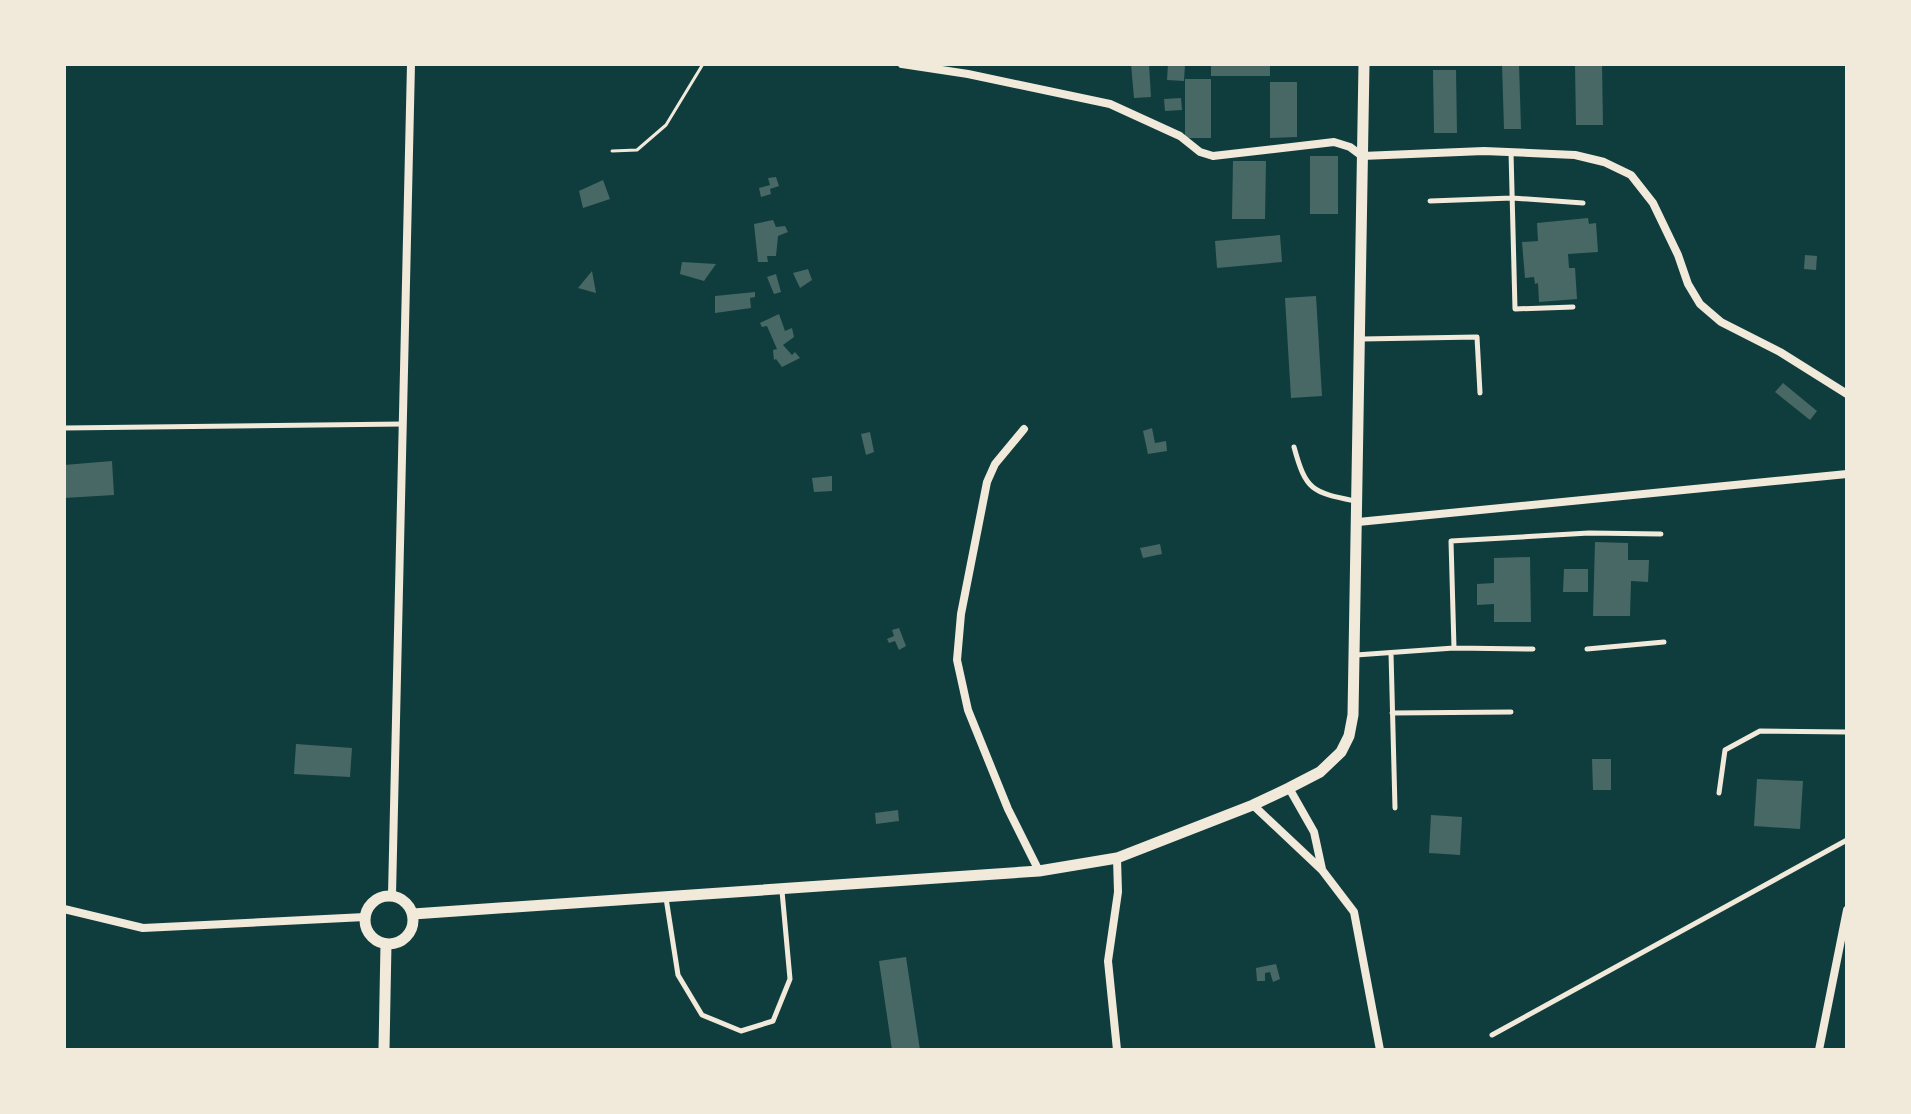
<svg xmlns="http://www.w3.org/2000/svg" width="1911" height="1114" viewBox="0 0 1911 1114" font-family="'Source Sans 3',sans-serif">
<rect width="100%" height="100%" fill="#0f3d3e"/>
<path fill="#486865" d="M1131 64H1149L1151 97 1134 98Z
M1168 64H1185L1184 81 1167 80Z
M1211 64H1270V76H1211Z
M1502 64H1519L1521 129H1504Z
M1575 64H1602L1603 125H1576Z
M1433 70H1456L1457 133H1434Z
M1185 79H1211V138H1185Z
M1270 82H1297V137L1270 138Z
M1181 98 1182 110 1165 111 1164 99Z
M1310 156H1338V214H1310Z
M1233 161H1266L1265 219H1232Z
M776 177 779 186 770 189 771 194 761 197 759 188 770 185 768 178Z
M603 180 610 199 583 208 579 191Z
M1588 218 1589 224 1596 223 1598 252 1568 254 1569 268H1575L1577 299 1539 302 1538 283 1535 284 1534 277 1525 278 1522 242 1538 241 1537 223Z
M773 220 776 227 785 226 788 232 778 236 776 256H767L763 231 768 262H758L754 224Z
M1280 235 1282 262 1217 268 1215 241Z
M1805 255 1817 256 1816 270 1804 269Z
M682 262 716 264 704 281 680 274Z
M808 269 812 280 800 288 793 273Z
M592 271 596 293 578 288Z
M776 274 781 292 774 294 767 277Z
M755 292V297L750 298 751 308 715 313V296Z
M1316 296 1322 396 1291 398 1285 298Z
M779 314 785 331 792 328 794 337 783 345 792 355 795 352 800 358 782 367 776 359 774 360 773 350 777 349 767 326 762 327 760 323Z
M1783 383 1817 411 1810 420 1775 392Z
M1152 428 1155 443 1166 441 1167 451 1148 454 1143 431Z
M870 432 874 452 866 455 861 434Z
M112 461 114 495 64 498V465Z
M832 476V491L814 492 812 478Z
M1595 542 1628 543V560H1649L1648 582 1631 581 1630 616H1593Z
M1160 544 1162 554 1143 558 1140 548Z
M1530 557 1531 622H1494V604L1477 605V584L1494 583V558Z
M1564 569H1588V592H1563Z
M899 628 906 646 899 650 895 641 889 643 887 639 894 636 892 630Z
M296 744 352 748 350 777 294 774Z
M1592 759H1611V790H1593Z
M1757 779 1803 781 1800 829 1754 826Z
M898 810 899 821 876 824 875 813Z
M1431 815 1462 817 1460 855 1429 853Z
M906 957 920 1050H892L879 961Z
M1276 964 1280 979 1273 982 1270 972 1265 973V981H1257L1256 968Z"/>
<g fill="none" stroke-linecap="round" stroke-linejoin="round">
<path stroke="#f1e9da" stroke-width="3" d="M612 151 637 150 666 125 703 64"/>
<path stroke="#f1e9da" stroke-width="5" d="M1511 152 1515 309 1573 307
M1430 201 1512 198 1583 203
M1362 339 1477 337 1480 393
M64 428 403 424
M1294 447C1306 491 1312 492 1355 501
M1454 648 1533 649
M1587 649 1664 642
M1391 653 1395 808
M1356 655 1454 648 1451 541 1589 533 1661 534
M1392 713 1511 712
M1719 793 1725 750 1760 731 1847 732
M666 898 678 975 702 1015 741 1031 773 1021 790 979 782 891
M1492 1035 1847 840"/>
<path stroke="#f1e9da" stroke-width="8" d="M902 64 968 74 1110 104 1180 136 1200 152 1213 156 1334 142 1350 147 1362 156 1484 151 1575 155 1604 162 1631 175 1653 203 1678 255 1688 284 1700 304 1721 322 1780 352 1847 394
M1024 429 995 464 987 482 961 614 957 660 968 710 1008 809 1039 871
M1358 522 1847 474
M1289 788 1314 832 1322 869
M1253 805 1322 870 1354 912 1380 1050
M392 895 411 64
M64 909 143 928 365 917
M1117 1050 1108 961 1118 892 1117 858
M1819 1050 1847 910"/>
<path stroke="#f1e9da" stroke-width="11" d="M365 920a24 24 0 1 1 48 0a24 24 0 1 1-48 0Z
M413 914 1039 871 1117 858 1253 805 1289 788 1320 772 1341 752 1349 736 1353 715 1364 64
M384 1050 386 944"/>
</g>
<rect width="1911" height="1114" fill="none" stroke="#f1e9da" stroke-width="132"/>
</svg>
